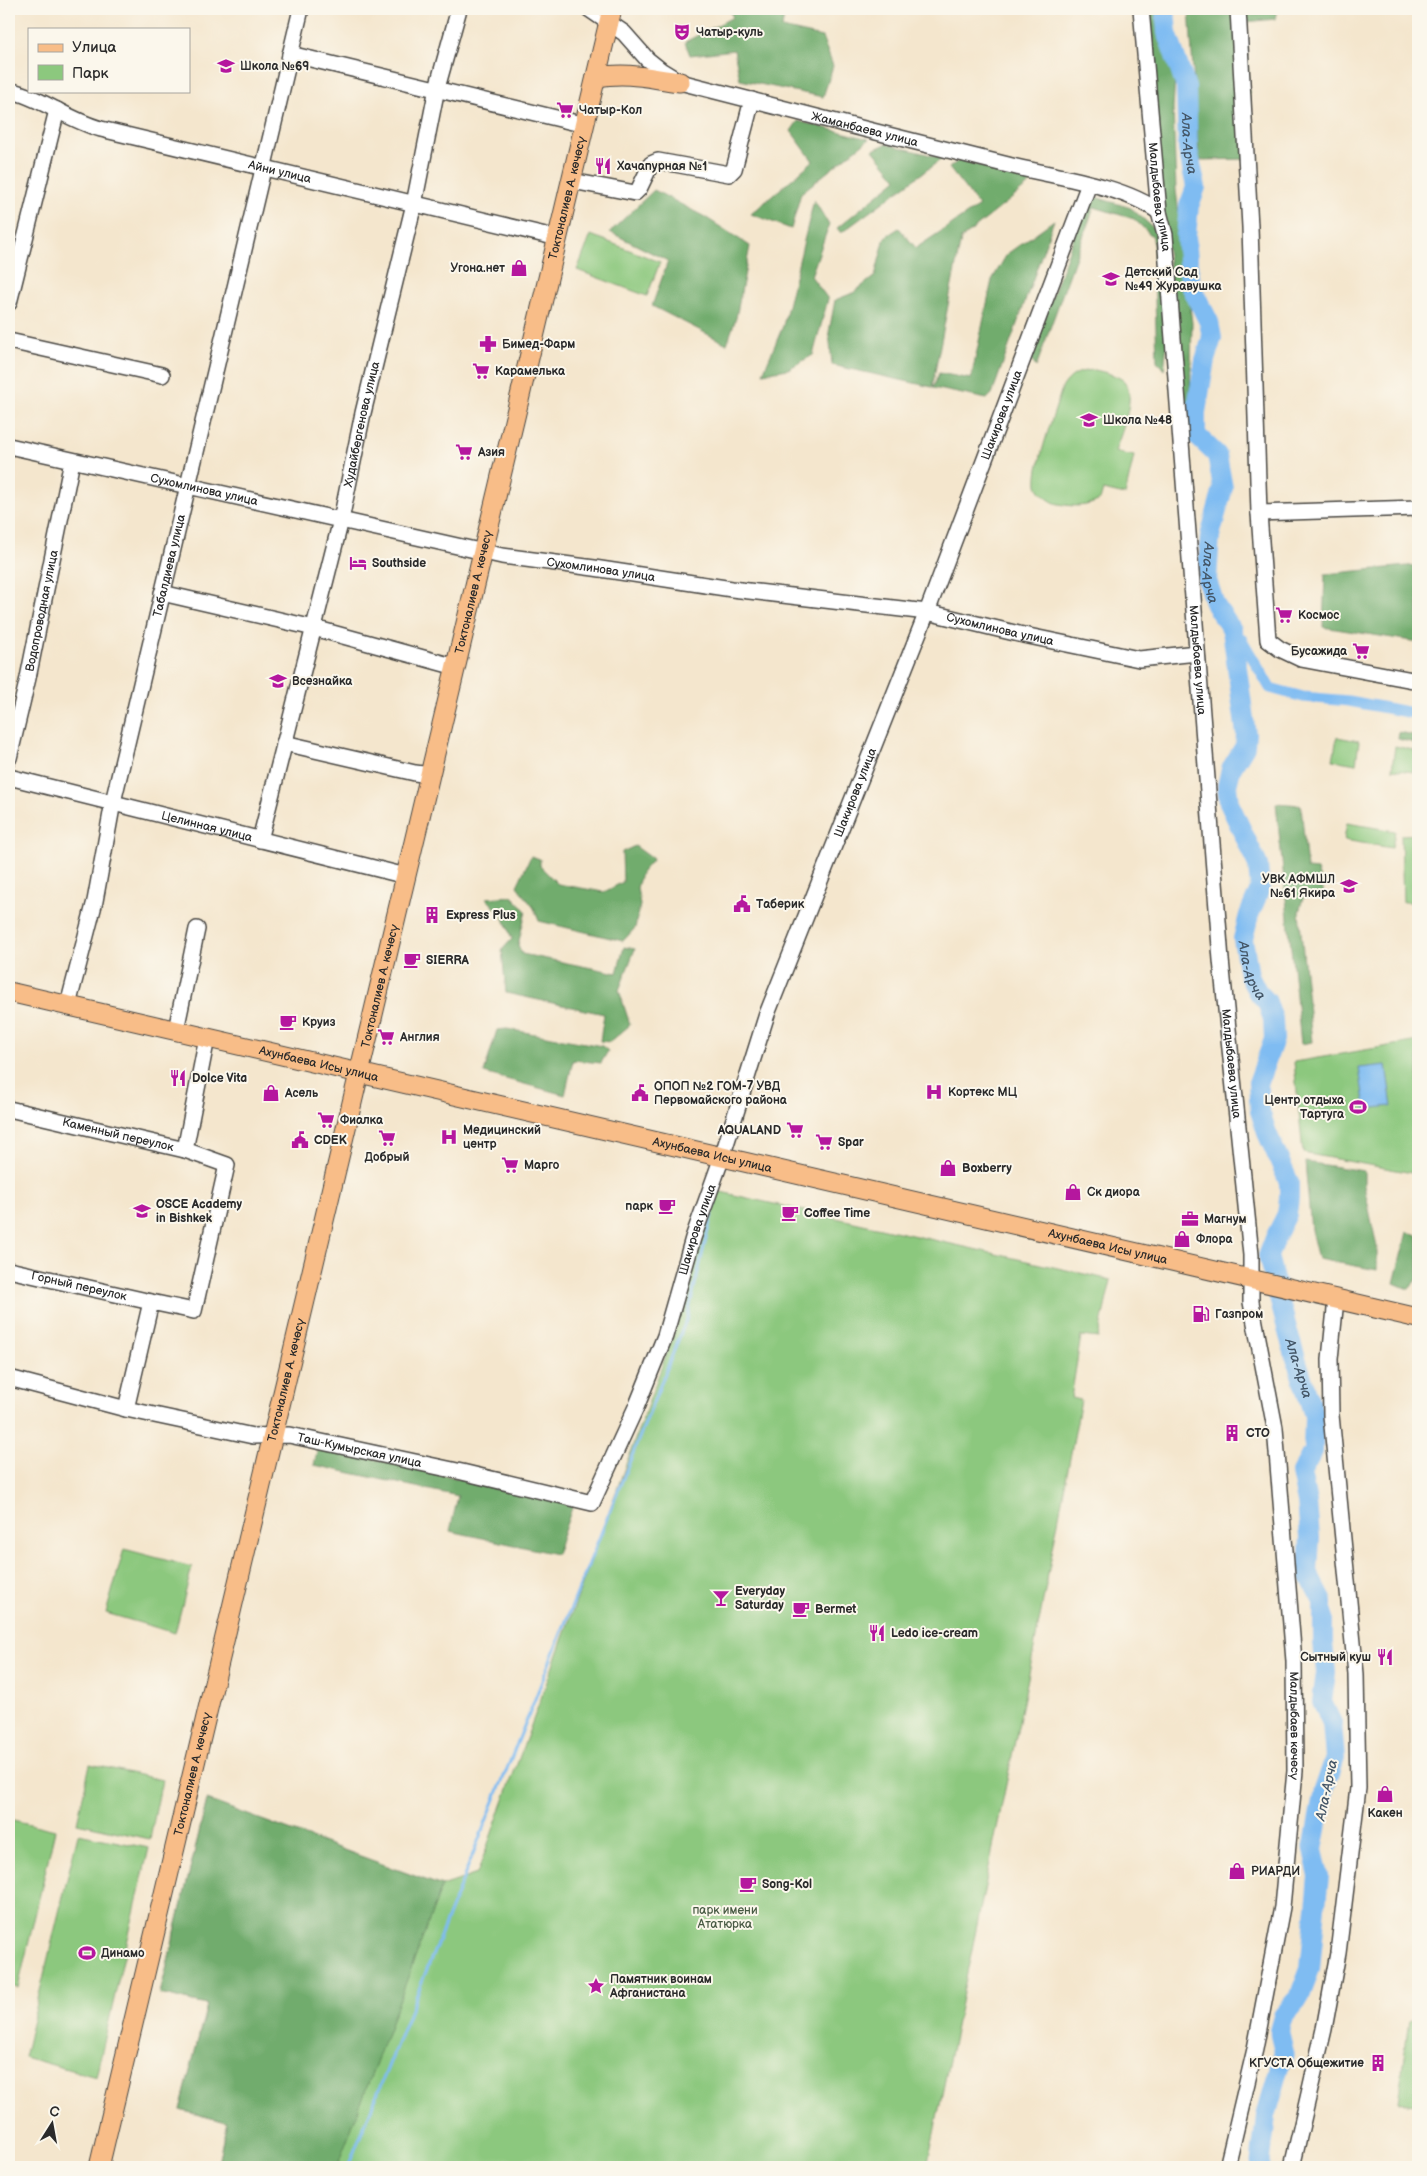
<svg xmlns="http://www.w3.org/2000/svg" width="1427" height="2176" viewBox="0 0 1427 2176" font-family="'Balsamiq Sans',sans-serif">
<rect width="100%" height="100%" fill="#fbf7ec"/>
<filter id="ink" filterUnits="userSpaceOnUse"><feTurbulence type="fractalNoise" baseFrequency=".02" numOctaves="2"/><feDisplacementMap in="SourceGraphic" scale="10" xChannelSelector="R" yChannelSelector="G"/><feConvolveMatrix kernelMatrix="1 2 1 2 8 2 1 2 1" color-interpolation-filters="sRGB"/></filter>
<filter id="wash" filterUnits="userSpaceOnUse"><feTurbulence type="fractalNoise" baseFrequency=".0096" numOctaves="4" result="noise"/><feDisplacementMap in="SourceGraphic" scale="20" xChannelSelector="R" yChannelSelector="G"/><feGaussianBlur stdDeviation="1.12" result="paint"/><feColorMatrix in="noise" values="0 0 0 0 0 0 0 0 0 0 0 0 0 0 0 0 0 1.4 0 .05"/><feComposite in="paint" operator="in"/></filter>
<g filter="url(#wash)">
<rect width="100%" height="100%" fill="#f4e6cd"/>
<path fill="#8cc87e" stroke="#5c7a54" d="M591 235 660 262 647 296 577 270Z
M1095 370C1104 372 1117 375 1124 381 1138 396 1120 435 1115 452L1134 456 1125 495 1103 490 1100 500C1086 507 1075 507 1059 504 1051 503 1039 493 1037 485 1034 466 1056 409 1062 388 1071 374 1079 371 1095 370Z
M1337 737 1359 741 1356 764 1333 760Z
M1395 746 1417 751 1413 772 1392 769Z
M1347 823 1395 831 1392 848 1344 840Z
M1418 834V902H1403L1401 835Z
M1418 1041V1174L1303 1153 1294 1062Z
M712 1190 1111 1280 1098 1338 1081 1336 1071 1398 1081 1400 1033 1654 927 2167H217L227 2122 180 2110 207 2005 160 1994 207 1800 442 1886 477 1874 676 1327Z
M124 1549 192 1567 175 1633 106 1613Z
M90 1764 162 1780 150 1839 77 1823Z
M9 1819 55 1830 18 1988 9 1986Z
M78 1834 149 1848 96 2077 24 2057Z
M1409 2020 1418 2021V2106L1398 2102Z"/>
<path fill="#71ac6d" stroke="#4e6c4c" d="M728 9H785L782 28 822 37 833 66 823 97 740 80 734 50 690 55 685 42 733 17Z
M1141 9H1160L1161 30 1175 77 1173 108 1176 190 1192 323 1190 402 1184 403Z
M1189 9H1277L1275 19 1246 22 1252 159 1199 160Z
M798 121 869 139 801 193 791 229 751 214 813 161 791 131Z
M886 144 943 158 841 233 837 228 897 179 873 150Z
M959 160 1035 180 961 239 932 387 832 365 829 332 835 300 853 293 875 276 885 237 899 228 916 248 979 206 949 168Z
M654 190 705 217 750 246 736 318 727 344 652 306 668 261 610 232Z
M1089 195 1131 208 1157 231 1167 343 1164 370 1157 361 1153 237 1134 219 1094 207 1036 367 1030 358Z
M814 200 829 225 811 276 828 299 813 355 788 369 763 373 783 326Z
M1054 220 992 394 987 399 933 388 939 373 971 379 992 280 1007 254Z
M1418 565V642L1323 627 1325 574Z
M1399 732 1418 736V744L1398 739Z
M1276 803 1301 805 1307 869 1317 870 1324 893 1303 898 1299 912 1312 1042 1301 1044Z
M635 846 653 859 641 873 637 888 640 905 635 928 623 941 539 921 534 908 517 886 531 856 540 859V866L558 884 604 892 623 882 622 852Z
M512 896 526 911 518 945 522 954 617 973 624 947 635 949 619 990 630 1025 610 1042 600 1041 604 1014 506 993 502 950 512 939 503 916 486 898Z
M507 1029 602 1046 608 1051 601 1063 573 1060 565 1095 484 1073 497 1030Z
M1305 1162 1364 1171V1186L1377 1247V1270L1318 1259 1311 1230Z
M1407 1232 1418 1235V1278L1408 1289 1394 1283Z
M318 1446 573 1505 556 1554 450 1531 458 1496 314 1465Z
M207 1800 442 1886 337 2167H217L227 2122 180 2110 207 2005 160 1994Z"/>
<path fill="#7fbcf2" stroke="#55748e" d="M1386 1065 1392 1106 1365 1109 1359 1068Z"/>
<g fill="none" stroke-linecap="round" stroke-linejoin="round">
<path stroke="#7fbcf2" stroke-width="3" d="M348 2167 687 1318 716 1197"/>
<path stroke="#7fbcf2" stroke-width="11" d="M1232 630 1241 638 1270 688 1303 697 1349 701 1418 714"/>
<path stroke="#7fbcf2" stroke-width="20" id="s1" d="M1165 9 1167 33 1186 87 1188 150 1196 187 1189 206 1186 236 1190 284 1209 322 1212 338 1205 360 1196 412V435L1217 455 1223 488 1210 536 1207 580 1215 605 1232 630 1246 734 1245 746 1231 769 1227 786 1229 803 1258 865 1260 889 1249 915 1243 939 1249 975 1257 991 1267 1002 1273 1019 1274 1039 1258 1083 1260 1111 1267 1133 1289 1182V1198L1287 1214 1275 1238 1268 1256 1289 1336 1314 1416 1313 1451 1301 1473 1307 1502 1310 1537 1308 1573 1323 1602V1643L1326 1673 1322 1702 1332 1723 1335 1758 1324 1790 1313 1850 1319 1876 1310 1969 1299 1998 1283 2016 1279 2031 1284 2052 1266 2116 1260 2167"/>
</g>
</g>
<g filter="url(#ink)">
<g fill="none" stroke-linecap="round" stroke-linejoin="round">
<g stroke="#494743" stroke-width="18">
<g id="minor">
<path id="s2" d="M589 9 624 33 647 59 662 71 680 82C789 110 899 138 1008 165 1052 176 1124 185 1159 212"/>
<path id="s3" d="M1141 9 1159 212 1165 235 1221 960 1251 1255V1302L1275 1428 1294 1661 1295 1771 1282 1907 1255 2049 1227 2167"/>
<path d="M1238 9 1250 227 1259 513 1268 640 1280 649 1301 659 1418 681"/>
<path d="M290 54 585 125"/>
<path id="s4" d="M9 90C42 98 68 120 101 129L558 238"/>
<path d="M572 181 635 193 639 189 651 164 658 161 729 174 734 169 752 100"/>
<path d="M9 303 57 110"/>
<path d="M9 341 162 375"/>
<path id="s5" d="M9 446 502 556 594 568 732 589 927 612 1019 634 1139 659 1197 653"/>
<path d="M1259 513 1418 508"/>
<path d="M162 593 314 628 456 667"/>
<path d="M284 743 415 773 430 775"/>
<path id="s6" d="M9 758 28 678 72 461"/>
<path id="s7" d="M9 777 406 876"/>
<path id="s8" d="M260 840 341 520 363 413 414 204 437 88 459 9"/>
<path id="s9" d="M68 1005 95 901 113 802 301 9"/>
<path d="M176 1030 197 929"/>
<path id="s10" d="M9 1109 185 1150 227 1165 194 1311 151 1302 126 1409"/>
<path d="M185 1150 207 1038"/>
<path id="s11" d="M9 1270 151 1302"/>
<path id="s12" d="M9 1378 126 1409 253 1436 289 1435 462 1472 592 1503 637 1405 665 1336 693 1238 722 1157 767 1014 927 612 1089 184"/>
<path d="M1292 2167 1324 2029 1338 1953 1358 1788 1356 1674 1331 1415 1330 1359 1336 1299"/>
</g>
</g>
<g stroke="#494743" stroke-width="21">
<g id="major">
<path d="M596 77C631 72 647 78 680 82"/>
<path id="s13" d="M9 992 1418 1318"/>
<path id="s14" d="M99 2167 612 9"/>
</g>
</g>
<use href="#minor" stroke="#fff" stroke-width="15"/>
<use href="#major" stroke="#f8bd88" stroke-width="19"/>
</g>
</g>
<defs>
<g id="theatre-bare" transform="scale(1.35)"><path d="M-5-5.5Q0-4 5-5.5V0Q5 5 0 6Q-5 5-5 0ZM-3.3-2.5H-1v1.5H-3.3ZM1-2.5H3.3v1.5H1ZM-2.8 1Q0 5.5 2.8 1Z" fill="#b5179e" stroke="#fbf7ec" stroke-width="2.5" paint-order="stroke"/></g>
<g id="school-bare" transform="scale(1.35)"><path d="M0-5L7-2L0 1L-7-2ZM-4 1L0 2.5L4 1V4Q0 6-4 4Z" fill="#b5179e" stroke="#fbf7ec" stroke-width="2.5" paint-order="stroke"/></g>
<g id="supermarket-bare" transform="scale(1.35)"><path d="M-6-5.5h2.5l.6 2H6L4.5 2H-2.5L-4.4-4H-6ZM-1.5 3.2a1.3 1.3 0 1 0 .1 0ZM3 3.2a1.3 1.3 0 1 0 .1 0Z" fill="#b5179e" stroke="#fbf7ec" stroke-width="2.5" paint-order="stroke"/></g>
<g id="restaurant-bare" transform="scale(1.35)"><path d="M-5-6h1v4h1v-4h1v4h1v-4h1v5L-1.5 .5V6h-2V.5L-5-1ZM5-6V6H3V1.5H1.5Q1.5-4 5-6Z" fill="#b5179e" stroke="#fbf7ec" stroke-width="2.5" paint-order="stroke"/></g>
<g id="shop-bare" transform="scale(1.35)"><path d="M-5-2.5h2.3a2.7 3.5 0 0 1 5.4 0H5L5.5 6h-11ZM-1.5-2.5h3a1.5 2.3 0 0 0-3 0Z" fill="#b5179e" stroke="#fbf7ec" stroke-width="2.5" paint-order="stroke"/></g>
<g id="pharmacy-bare" transform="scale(1.35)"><path d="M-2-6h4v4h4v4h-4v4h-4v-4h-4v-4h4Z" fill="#b5179e" stroke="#fbf7ec" stroke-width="2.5" paint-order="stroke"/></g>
<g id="hotel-bare" transform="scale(1.35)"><path d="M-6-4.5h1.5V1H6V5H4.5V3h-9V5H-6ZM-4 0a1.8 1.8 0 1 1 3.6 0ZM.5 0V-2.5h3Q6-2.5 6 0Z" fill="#b5179e" stroke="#fbf7ec" stroke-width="2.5" paint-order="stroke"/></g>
<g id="civic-bare" transform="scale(1.35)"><path d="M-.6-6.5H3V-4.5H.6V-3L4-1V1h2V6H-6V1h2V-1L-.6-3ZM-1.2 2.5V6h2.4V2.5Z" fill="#b5179e" stroke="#fbf7ec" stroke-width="2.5" paint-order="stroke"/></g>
<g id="building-bare" transform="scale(1.35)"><path d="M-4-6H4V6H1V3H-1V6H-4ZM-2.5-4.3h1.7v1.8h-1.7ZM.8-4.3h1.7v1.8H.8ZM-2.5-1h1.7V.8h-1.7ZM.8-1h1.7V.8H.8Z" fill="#b5179e" stroke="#fbf7ec" stroke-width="2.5" paint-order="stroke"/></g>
<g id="cafe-bare" transform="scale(1.35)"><path d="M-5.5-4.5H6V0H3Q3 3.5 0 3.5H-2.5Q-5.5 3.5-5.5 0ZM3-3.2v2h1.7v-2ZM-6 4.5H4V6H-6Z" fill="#b5179e" stroke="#fbf7ec" stroke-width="2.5" paint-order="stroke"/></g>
<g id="hospital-bare" transform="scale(1.35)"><path d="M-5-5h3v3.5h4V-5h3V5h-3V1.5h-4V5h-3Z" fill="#b5179e" stroke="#fbf7ec" stroke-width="2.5" paint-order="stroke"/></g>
<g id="stadium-bare" transform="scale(1.35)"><path d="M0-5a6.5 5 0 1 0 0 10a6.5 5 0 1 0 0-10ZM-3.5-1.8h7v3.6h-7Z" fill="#b5179e" stroke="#fbf7ec" stroke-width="2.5" paint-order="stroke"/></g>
<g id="university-bare" transform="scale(1.35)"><path d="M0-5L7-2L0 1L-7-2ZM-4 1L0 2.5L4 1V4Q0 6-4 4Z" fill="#b5179e" stroke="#fbf7ec" stroke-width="2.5" paint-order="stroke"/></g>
<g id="office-bare" transform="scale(1.35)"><path d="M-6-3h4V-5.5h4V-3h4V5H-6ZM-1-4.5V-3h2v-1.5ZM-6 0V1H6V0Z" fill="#b5179e" stroke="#fbf7ec" stroke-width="2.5" paint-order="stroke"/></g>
<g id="fuel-bare" transform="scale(1.35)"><path d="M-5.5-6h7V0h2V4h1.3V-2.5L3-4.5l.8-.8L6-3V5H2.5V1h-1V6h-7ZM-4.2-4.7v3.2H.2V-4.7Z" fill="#b5179e" stroke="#fbf7ec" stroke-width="2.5" paint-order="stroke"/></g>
<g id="bar-bare" transform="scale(1.35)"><path d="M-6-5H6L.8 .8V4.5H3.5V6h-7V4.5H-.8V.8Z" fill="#b5179e" stroke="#fbf7ec" stroke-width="2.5" paint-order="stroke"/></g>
<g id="sight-bare" transform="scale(1.35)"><path d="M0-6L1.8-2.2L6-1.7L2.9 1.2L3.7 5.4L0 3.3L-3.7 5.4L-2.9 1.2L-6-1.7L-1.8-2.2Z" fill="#b5179e" stroke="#fbf7ec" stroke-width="2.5" paint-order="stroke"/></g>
</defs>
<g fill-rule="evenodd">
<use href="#theatre-bare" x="682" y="32"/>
<use href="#school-bare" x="226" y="66"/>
<use href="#supermarket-bare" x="565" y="110"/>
<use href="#restaurant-bare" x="603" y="166"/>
<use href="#shop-bare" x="519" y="268"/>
<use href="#school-bare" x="1111" y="279"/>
<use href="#pharmacy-bare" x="488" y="344"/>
<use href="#supermarket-bare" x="481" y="371"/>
<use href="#school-bare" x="1089" y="420"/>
<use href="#supermarket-bare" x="464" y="452"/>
<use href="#hotel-bare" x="358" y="563"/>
<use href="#supermarket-bare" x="1284" y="615"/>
<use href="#supermarket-bare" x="1361" y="651"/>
<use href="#school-bare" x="278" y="681"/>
<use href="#school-bare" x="1349" y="886"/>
<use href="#civic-bare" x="742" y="904"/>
<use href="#building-bare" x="432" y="915"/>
<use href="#cafe-bare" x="412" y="960"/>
<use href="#cafe-bare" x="288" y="1022"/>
<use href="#supermarket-bare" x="386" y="1037"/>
<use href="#restaurant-bare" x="178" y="1078"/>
<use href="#hospital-bare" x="934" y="1092"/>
<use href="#shop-bare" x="271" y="1093"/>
<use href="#civic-bare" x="640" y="1093"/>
<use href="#stadium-bare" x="1358" y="1107"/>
<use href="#supermarket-bare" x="326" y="1120"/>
<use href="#supermarket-bare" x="795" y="1130"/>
<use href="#hospital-bare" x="449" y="1137"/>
<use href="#supermarket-bare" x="387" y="1138"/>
<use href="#civic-bare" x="300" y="1140"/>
<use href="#supermarket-bare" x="824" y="1142"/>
<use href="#supermarket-bare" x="510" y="1165"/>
<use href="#shop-bare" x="948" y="1168"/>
<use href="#shop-bare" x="1073" y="1192"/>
<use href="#cafe-bare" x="667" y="1206"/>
<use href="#university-bare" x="142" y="1211"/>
<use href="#cafe-bare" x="790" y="1213"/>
<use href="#office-bare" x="1190" y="1219"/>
<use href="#shop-bare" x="1182" y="1239"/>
<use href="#fuel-bare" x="1201" y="1314"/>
<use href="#building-bare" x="1232" y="1433"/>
<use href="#bar-bare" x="721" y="1598"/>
<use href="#cafe-bare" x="801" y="1609"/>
<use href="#restaurant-bare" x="877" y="1633"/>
<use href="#restaurant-bare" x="1385" y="1657"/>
<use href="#shop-bare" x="1385" y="1794"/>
<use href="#shop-bare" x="1237" y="1871"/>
<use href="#cafe-bare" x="748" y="1884"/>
<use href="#stadium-bare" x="87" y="1953"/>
<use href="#sight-bare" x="596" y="1986"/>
<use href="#building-bare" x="1378" y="2063"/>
</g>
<g text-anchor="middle" stroke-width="4" stroke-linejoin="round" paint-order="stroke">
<g font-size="12" font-weight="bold" fill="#2b2b2b" stroke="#fbf7ec" text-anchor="start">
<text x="696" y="36">Чатыр-куль</text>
<text x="240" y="70">Школа №69</text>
<text x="579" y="114">Чатыр-Кол</text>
<text x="617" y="170">Хачапурная №1</text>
<text x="505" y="272" text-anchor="end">Угона.нет</text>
<text x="1125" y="276">Детский Сад<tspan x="1125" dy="14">№49 Журавушка</tspan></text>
<text x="502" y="348">Бимед-Фарм</text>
<text x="495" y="375">Карамелька</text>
<text x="1103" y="424">Школа №48</text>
<text x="478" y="456">Азия</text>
<text x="372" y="567">Southside</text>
<text x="1298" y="619">Космос</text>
<text x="1347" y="655" text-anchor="end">Бусажида</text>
<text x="292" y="685">Всезнайка</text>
<text x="1335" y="883" text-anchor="end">УВК АФМШЛ<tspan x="1335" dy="14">№61 Якира</tspan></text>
<text x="756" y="908">Таберик</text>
<text x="446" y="919">Express Plus</text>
<text x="426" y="964">SIERRA</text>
<text x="302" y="1026">Круиз</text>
<text x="400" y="1041">Англия</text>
<text x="192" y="1082">Dolce Vita</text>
<text x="654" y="1090">ОПОП №2 ГОМ-7 УВД<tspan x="654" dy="14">Первомайского района</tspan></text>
<text x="948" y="1096">Кортекс МЦ</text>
<text x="285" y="1097">Асель</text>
<text x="1344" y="1104" text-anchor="end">Центр отдыха<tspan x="1344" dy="14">Тартуга</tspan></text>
<text x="340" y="1124">Фиалка</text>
<text x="463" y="1134">Медицинский<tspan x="463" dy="14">центр</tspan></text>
<text x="781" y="1134" text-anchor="end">AQUALAND</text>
<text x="314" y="1144">CDEK</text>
<text x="838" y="1146">Spar</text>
<text x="387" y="1161" text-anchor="middle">Добрый</text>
<text x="524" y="1169">Марго</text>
<text x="962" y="1172">Boxberry</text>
<text x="1087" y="1196">Ск диора</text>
<text x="156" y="1208">OSCE Academy<tspan x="156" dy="14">in Bishkek</tspan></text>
<text x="653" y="1210" text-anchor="end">парк</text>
<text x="804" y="1217">Coffee Time</text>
<text x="1204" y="1223">Магнум</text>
<text x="1196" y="1243">Флора</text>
<text x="1215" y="1318">Газпром</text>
<text x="1246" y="1437">CTO</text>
<text x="735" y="1595">Everyday<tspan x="735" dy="14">Saturday</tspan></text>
<text x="815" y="1613">Bermet</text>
<text x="891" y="1637">Ledo ice-cream</text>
<text x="1371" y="1661" text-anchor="end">Сытный куш</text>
<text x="1385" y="1817" text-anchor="middle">Какен</text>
<text x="1251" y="1875">РИАРДИ</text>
<text x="762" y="1888">Song-Kol</text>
<text x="101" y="1957">Динамо</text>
<text x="610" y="1983">Памятник воинам<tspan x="610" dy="14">Афганистана</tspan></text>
<text x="1364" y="2067" text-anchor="end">КГУСТА Общежитие</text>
</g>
<g font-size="12" fill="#2b2b2b" stroke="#fbf7ec">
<text dy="4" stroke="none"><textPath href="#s2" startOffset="308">Жаманбаева улица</textPath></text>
<text dy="4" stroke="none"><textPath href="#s4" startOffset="284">Айни улица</textPath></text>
<text dy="4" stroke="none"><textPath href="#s3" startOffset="189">Малдыбаева улица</textPath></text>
<text dy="4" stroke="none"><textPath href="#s14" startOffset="2024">Токтоналиев А. көчөсү</textPath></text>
<text dy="4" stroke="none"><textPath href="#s12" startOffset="1761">Шакирова улица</textPath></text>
<text dy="4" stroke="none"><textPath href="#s8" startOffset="428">Худайбергенова улица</textPath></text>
<text dy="4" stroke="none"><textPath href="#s5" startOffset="200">Сухомлинова улица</textPath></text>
<text dy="4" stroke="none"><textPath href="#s9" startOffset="451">Табалдиева улица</textPath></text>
<text dy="4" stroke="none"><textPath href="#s5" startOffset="605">Сухомлинова улица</textPath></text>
<text dy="4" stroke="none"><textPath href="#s14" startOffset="1619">Токтоналиев А. көчөсү</textPath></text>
<text dy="4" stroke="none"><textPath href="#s6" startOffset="151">Водопроводная улица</textPath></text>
<text dy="4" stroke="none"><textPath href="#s5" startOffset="1009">Сухомлинова улица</textPath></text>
<text dy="4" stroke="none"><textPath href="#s3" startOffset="654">Малдыбаева улица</textPath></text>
<text dy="4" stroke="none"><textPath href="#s12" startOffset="1356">Шакирова улица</textPath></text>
<text dy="4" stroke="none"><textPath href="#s7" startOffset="204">Целинная улица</textPath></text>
<text dy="4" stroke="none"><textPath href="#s14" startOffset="1214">Токтоналиев А. көчөсү</textPath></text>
<text dy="4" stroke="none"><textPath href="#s13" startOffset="318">Ахунбаева Исы улица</textPath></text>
<text dy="4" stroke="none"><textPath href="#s3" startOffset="1059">Малдыбаева улица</textPath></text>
<text dy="4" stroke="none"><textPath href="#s10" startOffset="112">Каменный переулок</textPath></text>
<text dy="4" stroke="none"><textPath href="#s13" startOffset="722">Ахунбаева Исы улица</textPath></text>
<text dy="4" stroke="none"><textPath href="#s12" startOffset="891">Шакирова улица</textPath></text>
<text dy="4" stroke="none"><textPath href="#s13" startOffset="1128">Ахунбаева Исы улица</textPath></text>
<text dy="4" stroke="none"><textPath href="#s11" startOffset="72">Горный переулок</textPath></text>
<text dy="4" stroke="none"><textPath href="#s14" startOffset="809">Токтоналиев А. көчөсү</textPath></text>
<text dy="4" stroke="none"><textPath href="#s12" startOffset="359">Таш-Кумырская улица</textPath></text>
<text dy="4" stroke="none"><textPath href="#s3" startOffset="1725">Малдыбаев көчөсү</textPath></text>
<text dy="4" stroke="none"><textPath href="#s14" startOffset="404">Токтоналиев А. көчөсү</textPath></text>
</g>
<g font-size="12" fill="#485a44" stroke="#fbf7ec">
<text x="725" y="1914">парк имени<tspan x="725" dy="14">Ататюрка</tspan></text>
</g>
<g font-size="14" font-style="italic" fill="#445667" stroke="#fbf7ec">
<text dy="5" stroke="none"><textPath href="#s1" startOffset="138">Ала-Арча</textPath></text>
<text dy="5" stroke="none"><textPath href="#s1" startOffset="588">Ала-Арча</textPath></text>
<text dy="5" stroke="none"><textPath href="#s1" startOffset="1008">Ала-Арча</textPath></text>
<text dy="5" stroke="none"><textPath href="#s1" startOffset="1429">Ала-Арча</textPath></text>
<text transform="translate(1326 1790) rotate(-78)" y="5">Ала-Арча</text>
</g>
</g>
<rect width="1427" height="2176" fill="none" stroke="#fbf7ec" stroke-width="30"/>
<rect x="28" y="28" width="162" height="65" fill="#fbf7ec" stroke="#a8a59f"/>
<rect x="38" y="44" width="25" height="8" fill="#f8bd88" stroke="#a8a59f"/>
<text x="72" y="52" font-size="15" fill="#2b2b2b">Улица</text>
<rect x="38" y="65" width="25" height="15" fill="#8cc87e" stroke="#a8a59f"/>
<text x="72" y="78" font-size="15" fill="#2b2b2b">Парк</text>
<g transform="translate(52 2124) rotate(11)" stroke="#fbf7ec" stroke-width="4" paint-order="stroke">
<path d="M0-4L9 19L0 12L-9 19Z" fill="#2b2b2b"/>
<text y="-8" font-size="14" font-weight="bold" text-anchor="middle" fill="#2b2b2b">С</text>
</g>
</svg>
